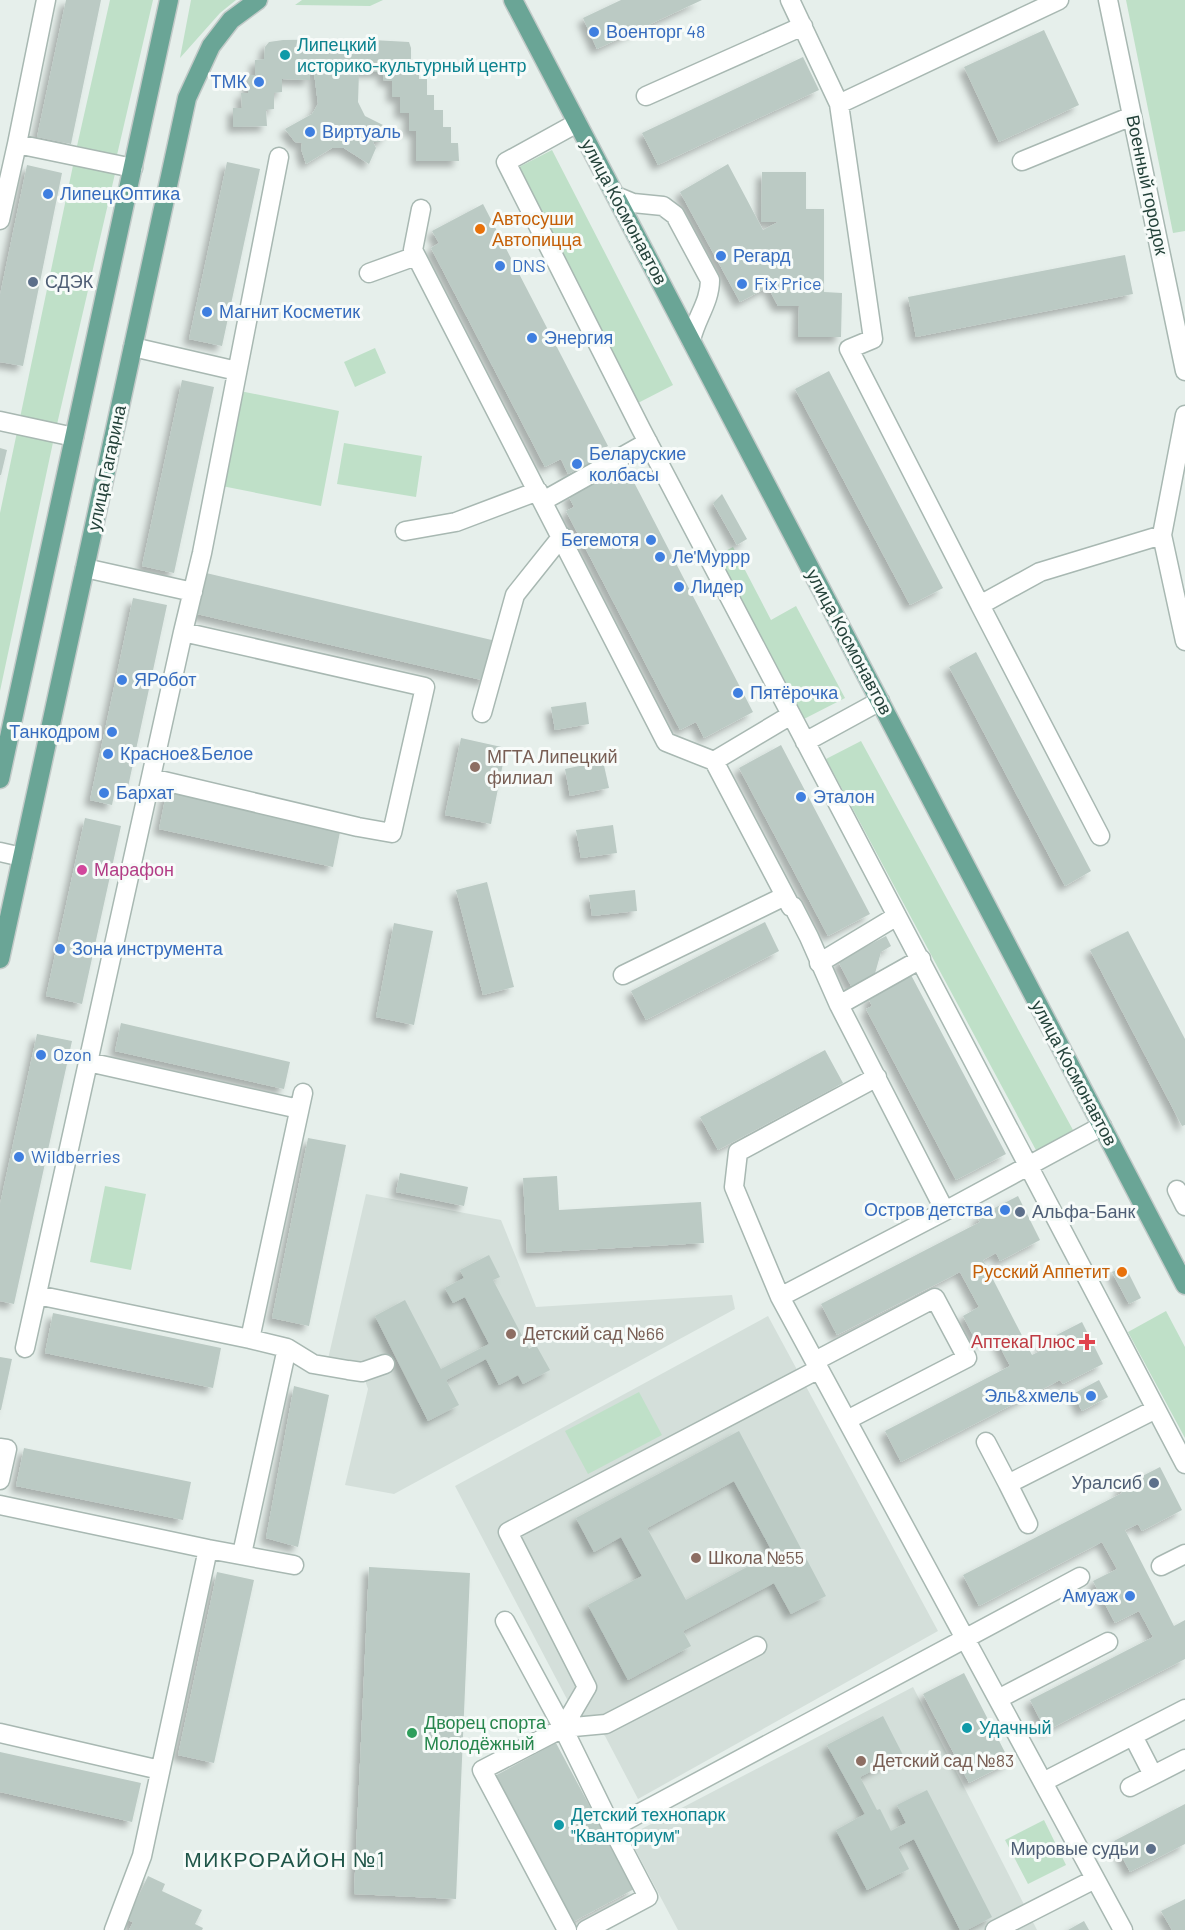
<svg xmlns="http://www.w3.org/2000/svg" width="1185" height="1930" viewBox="0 0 1185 1930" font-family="Barlow,sans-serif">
<defs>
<filter id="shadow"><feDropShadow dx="-5.5" dy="5.5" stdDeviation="3" flood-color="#0004"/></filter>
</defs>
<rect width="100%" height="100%" fill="#e6efeb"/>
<path fill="#d4dfda" d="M366 1194 501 1220 536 1307 732 1295 735 1309 394 1494 345 1485 368 1389 359 1363 328 1359Z
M768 1316 938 1631 638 1799 605 1736 569 1703 455 1486Z
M913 1687 1037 1930H678L628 1836Z"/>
<path fill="#bfe0c8" d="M110 0H153L117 155 77 146Z
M191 0H236L220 13 180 58Z
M302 0H383L370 6 295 5Z
M1126 0H1185V231L1173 233Z
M552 150 673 385 638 403 517 168Z
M75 156 117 165 55 433 0 691V513Z
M375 348 386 373 355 387 344 362Z
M240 391 339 411 321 506 222 486Z
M344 443 422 456 416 497 337 484Z
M733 547 771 620 796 606 845 698 802 720 716 556Z
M861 741 1073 1130 1037 1152 826 759Z
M105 1186 146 1194 131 1270 90 1262Z
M1166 1311 1185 1347V1438L1128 1332Z
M639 1392 662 1435 588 1474 565 1431Z
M1044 1820 1066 1865 1028 1884 1005 1840Z"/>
<path fill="#bbcac4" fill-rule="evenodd" filter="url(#shadow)" d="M66 0H101L71 144 37 137Z
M621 0H702L597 49 583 18Z
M1044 30 1079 105 999 142 964 67Z
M354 39 409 42 411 48V63H419V79H427V95H434V110H443V127H451V143H458L459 161H416V131H409V113H400V97H392V81L383 80V72H359L358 102 365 116 391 129 380 142H373L376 148 369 164 344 148H332L306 164 301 149 302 143 295 142 285 129 312 114 318 104 314 72H310V80L282 79V92L274 93V109L266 110 267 126 233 127V108H242L241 93H248V75H255V60L264 59 265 47 269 42 283 40Z
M803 57 819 90 658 165 642 133Z
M227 162 260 169 222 346 189 339Z
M728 164 763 230 778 222H761L762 172H806V209H824V292L842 293 841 337H798L799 306H778L768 287 740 302 680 192Z
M27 165 62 173 23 366 0 362V295Z
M483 204 608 446 598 451 601 457 568 474 561 459 545 467 431 248 439 243 432 231Z
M1125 255 1133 294 916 337 908 297Z
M829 371 943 588 910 605 795 389Z
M182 380 214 387 174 573 142 566Z
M0 448 7 450 1 475H0Z
M625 465 753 712 704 738 696 722 680 730 566 511 574 507 568 495Z
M722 494 747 539 737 545 713 503Z
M206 573 496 641 486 681 197 614Z
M133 598 167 605 128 787 116 785 112 805 90 800Z
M976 652 1091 871 1065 886 949 667Z
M586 702 589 724 555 730 551 707Z
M461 738 506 748 491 824 445 815Z
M781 745 870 914 828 936 739 768Z
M603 761 609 788 570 796 565 769Z
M167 790 341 827 333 867 159 829Z
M85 818 121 826 82 1004 46 996Z
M613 825 617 853 581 858 576 830Z
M487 882 514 987 483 995 456 890Z
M635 890 637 911 592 916 589 895Z
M765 922 779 951 646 1020 631 991Z
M394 923 433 931 414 1025 376 1017Z
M1128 931 1185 1039V1125L1182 1126 1090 950Z
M886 936 891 946 881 952 874 977 852 988 838 961Z
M911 975 1006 1154 956 1180 866 1009 872 1006 868 998Z
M121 1023 290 1062 284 1089 115 1051Z
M37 1034 72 1041 14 1304 0 1301V1204Z
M825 1050 843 1083 718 1150 700 1117Z
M308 1138 346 1145 309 1326 272 1318Z
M400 1173 468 1187 464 1206 396 1192Z
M557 1176 559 1210 701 1202 704 1243 527 1253 523 1178Z
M1018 1196 1040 1240 1000 1261 996 1253 983 1260 1032 1355 1044 1349 1041 1343 1082 1322 1103 1364 1063 1384 1060 1380 901 1462 885 1431 1010 1366 994 1335 977 1343 963 1316 979 1307 960 1272 837 1335 821 1304 980 1222 977 1217Z
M489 1255 500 1277 493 1280 529 1349 536 1345 550 1370 523 1384 518 1375 499 1385 486 1359 446 1380 459 1405 428 1421 375 1316 405 1300 441 1369 489 1344 465 1297 453 1303 445 1288 464 1278 460 1270Z
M1125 1266 1141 1298 1129 1304 1112 1272Z
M53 1313 221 1348 213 1388 45 1353Z
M0 1357 12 1359 1 1410H0Z
M1099 1380 1108 1397 1082 1411 1073 1394Z
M294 1386 329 1395 298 1547 266 1538Z
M739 1431 826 1596 791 1614 774 1583 683 1631 691 1646 628 1680 588 1605 642 1576 621 1537 594 1552 576 1518ZM734 1481 773 1553 686 1600 647 1528Z
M24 1448 191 1482 183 1520 16 1486Z
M1160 1467 1182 1510 1142 1531 1138 1524 1125 1530 1174 1626 1185 1620V1659L1046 1731 1030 1700 1153 1637 1139 1611 1115 1623 1093 1581 1117 1569 1102 1542 979 1606 963 1575 1122 1493 1119 1488Z
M369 1567 470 1573 456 1899 354 1894Z
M217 1572 254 1580 214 1763 178 1755Z
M964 1673 1010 1762 969 1783 923 1694Z
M883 1716 903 1755 860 1777 877 1810 880 1809 891 1831 906 1823 897 1805 927 1790 992 1917 967 1930H960L914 1839 898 1847 909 1869 867 1890 836 1830 865 1814 827 1745Z
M556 1743 634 1889 571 1923 493 1777Z
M0 1752 141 1783 132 1822 0 1792Z
M1185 1804V1844L1130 1872 1114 1841Z
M148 1876 165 1884 162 1891 202 1910 195 1924 203 1928 202 1930H129L133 1922 127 1920Z
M1185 1899V1930H1172L1161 1911Z
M1084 1921 1089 1930H1068Z"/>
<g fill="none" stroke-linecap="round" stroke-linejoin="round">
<g stroke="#a8b8b2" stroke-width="21">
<path id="minor" d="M46 0 17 144 133 168
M790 0 839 104 1059 0
M1108 0 1185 371
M646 96 803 26
M839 104 873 339 849 349 980 605 1040 572 1162 535
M577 123 506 162 641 429 1185 1464
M1022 161 1132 116
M616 196 633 203 663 206 675 215 710 280C710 302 696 318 691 340
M421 209 413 250 666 742 714 761 791 907 793 906 809 937 839 1005 945 1211
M0 220 17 144
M369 273 416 256
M133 347 237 371
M1185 415 1162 535 1185 641
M0 421 74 437
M543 501 648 442
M405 531 456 522 538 491
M85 568 193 592
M980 605 1100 836
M183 632 202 553 279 157
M482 713 515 595 562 536
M805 742 880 701
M714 761 791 715
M0 852 22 857
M819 963 897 916
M623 975 785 896
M839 1005 921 959
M88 1062 299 1109
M877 1077 738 1152 734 1187 780 1297 1123 1930
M1177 1190 1185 1206
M37 1295 250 1339
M780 1297 945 1211 1102 1126
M25 1348C78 1109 130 871 183 632L425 687 392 833 358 827 151 778
M287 1348 313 1364 348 1370 362 1372 385 1364
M815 1361 935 1298 967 1358 847 1420
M986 1442 1008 1484
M0 1448 7 1449 0 1480
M0 1505 208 1549 294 1565
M1028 1524 1008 1484 1156 1409
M242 1554 287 1348 250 1339 303 1093
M1161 1566 1185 1554
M505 1621 563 1728 612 1828 1080 1577
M998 1699 1108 1642
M563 1728 606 1724 757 1646
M0 1733 160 1770
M1133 1736 1153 1775
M1043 1782 1185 1709
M1130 1787 1185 1759
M114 1930 142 1856 208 1549
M567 1930 482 1770 563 1728 587 1687 508 1532 819 1369
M586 1930 648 1897 612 1828
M995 1930 1095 1879"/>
</g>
<g stroke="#c2cac8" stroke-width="21">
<path id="major" d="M513 0 1185 1285
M0 779 169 0
M0 959 187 98 211 46 231 20 258 0"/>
</g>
<use href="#minor" stroke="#fff" stroke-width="18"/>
<use href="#major" stroke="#6aa596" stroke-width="18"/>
</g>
<g fill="#3f7fe0" stroke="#f7fbf9" stroke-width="2">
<circle cx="594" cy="32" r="6"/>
<circle cx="259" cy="82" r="6"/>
<circle cx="310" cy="132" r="6"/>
<circle cx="48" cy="194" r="6"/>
<circle cx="721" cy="256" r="6"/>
<circle cx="500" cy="266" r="6"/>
<circle cx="742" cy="284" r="6"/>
<circle cx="207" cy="312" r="6"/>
<circle cx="532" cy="338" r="6"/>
<circle cx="577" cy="464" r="6"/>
<circle cx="651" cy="540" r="6"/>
<circle cx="660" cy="557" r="6"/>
<circle cx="679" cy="587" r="6"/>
<circle cx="122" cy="680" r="6"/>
<circle cx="738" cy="693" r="6"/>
<circle cx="112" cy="732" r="6"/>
<circle cx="108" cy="754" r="6"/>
<circle cx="104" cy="793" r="6"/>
<circle cx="801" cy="797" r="6"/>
<circle cx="60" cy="949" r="6"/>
<circle cx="41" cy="1055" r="6"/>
<circle cx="19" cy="1157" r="6"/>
<circle cx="1005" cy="1210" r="6"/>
<circle cx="1091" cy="1396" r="6"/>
<circle cx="1130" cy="1596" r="6"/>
</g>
<g fill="#0f9aa8" stroke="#f7fbf9" stroke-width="2">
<circle cx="285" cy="55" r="6"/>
<circle cx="967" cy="1728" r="6"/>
<circle cx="559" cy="1825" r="6"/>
</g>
<g fill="#e8710a" stroke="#f7fbf9" stroke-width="2">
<circle cx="480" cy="229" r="6"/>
<circle cx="1122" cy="1272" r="6"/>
</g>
<g fill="#5c6f8a" stroke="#f7fbf9" stroke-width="2">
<circle cx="33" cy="282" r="6"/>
<circle cx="1020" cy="1212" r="6"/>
<circle cx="1154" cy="1483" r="6"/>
<circle cx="1151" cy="1849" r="6"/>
</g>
<g fill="#8d6e63" stroke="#f7fbf9" stroke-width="2">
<circle cx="475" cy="767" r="6"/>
<circle cx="511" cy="1334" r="6"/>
<circle cx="696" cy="1558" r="6"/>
<circle cx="861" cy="1761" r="6"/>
</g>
<circle fill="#d1479c" stroke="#f7fbf9" stroke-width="2" cx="82" cy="870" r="6"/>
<path fill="#e0444e" stroke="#f7fbf9" stroke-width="2" d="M1084 1333h6v6h6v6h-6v6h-6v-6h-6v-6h6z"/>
<circle fill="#2e9e5b" stroke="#f7fbf9" stroke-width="2" cx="412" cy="1733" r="6"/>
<g text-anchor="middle" stroke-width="6" stroke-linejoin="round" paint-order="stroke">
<g font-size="18" fill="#366cbe" stroke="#f7fbf9" text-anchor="start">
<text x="606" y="38">Военторг 48</text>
<text x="247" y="88" text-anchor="end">ТМК</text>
<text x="322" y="138">Виртуаль</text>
<text x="60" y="200">ЛипецкОптика</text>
<text x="733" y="262">Регард</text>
<text x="512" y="272">DNS</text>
<text x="754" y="290">Fix Price</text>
<text x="219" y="318">Магнит Косметик</text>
<text x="544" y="344">Энергия</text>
<text x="589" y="460">Беларуские<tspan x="589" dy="21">колбасы</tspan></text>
<text x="639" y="546" text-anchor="end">Бегемотя</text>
<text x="672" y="563">Ле'Муррр</text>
<text x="691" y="593">Лидер</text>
<text x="134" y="686">ЯРобот</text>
<text x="750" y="699">Пятёрочка</text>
<text x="100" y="738" text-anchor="end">Танкодром</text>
<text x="120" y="760">Красное&amp;Белое</text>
<text x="116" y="799">Бархат</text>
<text x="813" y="803">Эталон</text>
<text x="72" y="955">Зона инструмента</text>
<text x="53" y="1061">Ozon</text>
<text x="31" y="1163">Wildberries</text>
<text x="993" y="1216" text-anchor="end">Остров детства</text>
<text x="1079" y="1402" text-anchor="end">Эль&amp;хмель</text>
<text x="1118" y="1602" text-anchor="end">Амуаж</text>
</g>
<g font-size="18" fill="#0d838f" stroke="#f7fbf9" text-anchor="start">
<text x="297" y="51">Липецкий<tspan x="297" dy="21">историко-культурный центр</tspan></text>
<text x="979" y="1734">Удачный</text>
<text x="571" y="1821">Детский технопарк<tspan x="571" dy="21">"Кванториум"</tspan></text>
</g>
<g font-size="18" fill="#24423a" stroke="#f7fbf9">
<text transform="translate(1147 185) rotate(78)" y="6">Военный городок</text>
<text transform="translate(624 212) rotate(62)" y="6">улица Космонавтов</text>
<text transform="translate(107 468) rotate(-78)" y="6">улица Гагарина</text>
<text transform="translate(849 642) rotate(62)" y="6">улица Космонавтов</text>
<text transform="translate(1074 1073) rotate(62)" y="6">улица Космонавтов</text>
</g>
<g font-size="18" fill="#c56008" stroke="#f7fbf9" text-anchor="start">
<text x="492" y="225">Автосуши<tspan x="492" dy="21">Автопицца</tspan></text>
<text x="1110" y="1278" text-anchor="end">Русский Аппетит</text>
</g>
<g font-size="18" fill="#4e5e75" stroke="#f7fbf9" text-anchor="start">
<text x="45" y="288">СДЭК</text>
<text x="1032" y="1218">Альфа-Банк</text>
<text x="1142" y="1489" text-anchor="end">Уралсиб</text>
<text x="1139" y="1855" text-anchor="end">Мировые судьи</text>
</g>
<g font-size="18" fill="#785e54" stroke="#f7fbf9" text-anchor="start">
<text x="487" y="763">МГТА Липецкий<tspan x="487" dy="21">филиал</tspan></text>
<text x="523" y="1340">Детский сад №66</text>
<text x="708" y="1564">Школа №55</text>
<text x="873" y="1767">Детский сад №83</text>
</g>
<g font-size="18" fill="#b23c85" stroke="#f7fbf9" text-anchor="start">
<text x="94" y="876">Марафон</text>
</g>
<g font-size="18" fill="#be3a42" stroke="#f7fbf9" text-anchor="end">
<text x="1075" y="1348">АптекаПлюс</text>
</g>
<g font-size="18" fill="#27864d" stroke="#f7fbf9" text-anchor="start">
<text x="424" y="1729">Дворец спорта<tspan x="424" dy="21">Молодёжный</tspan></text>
</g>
<g font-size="21" letter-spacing="1.5" fill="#1f5548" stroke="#f7fbf9">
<text x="285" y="1867">МИКРОРАЙОН №1</text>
</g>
</g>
</svg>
